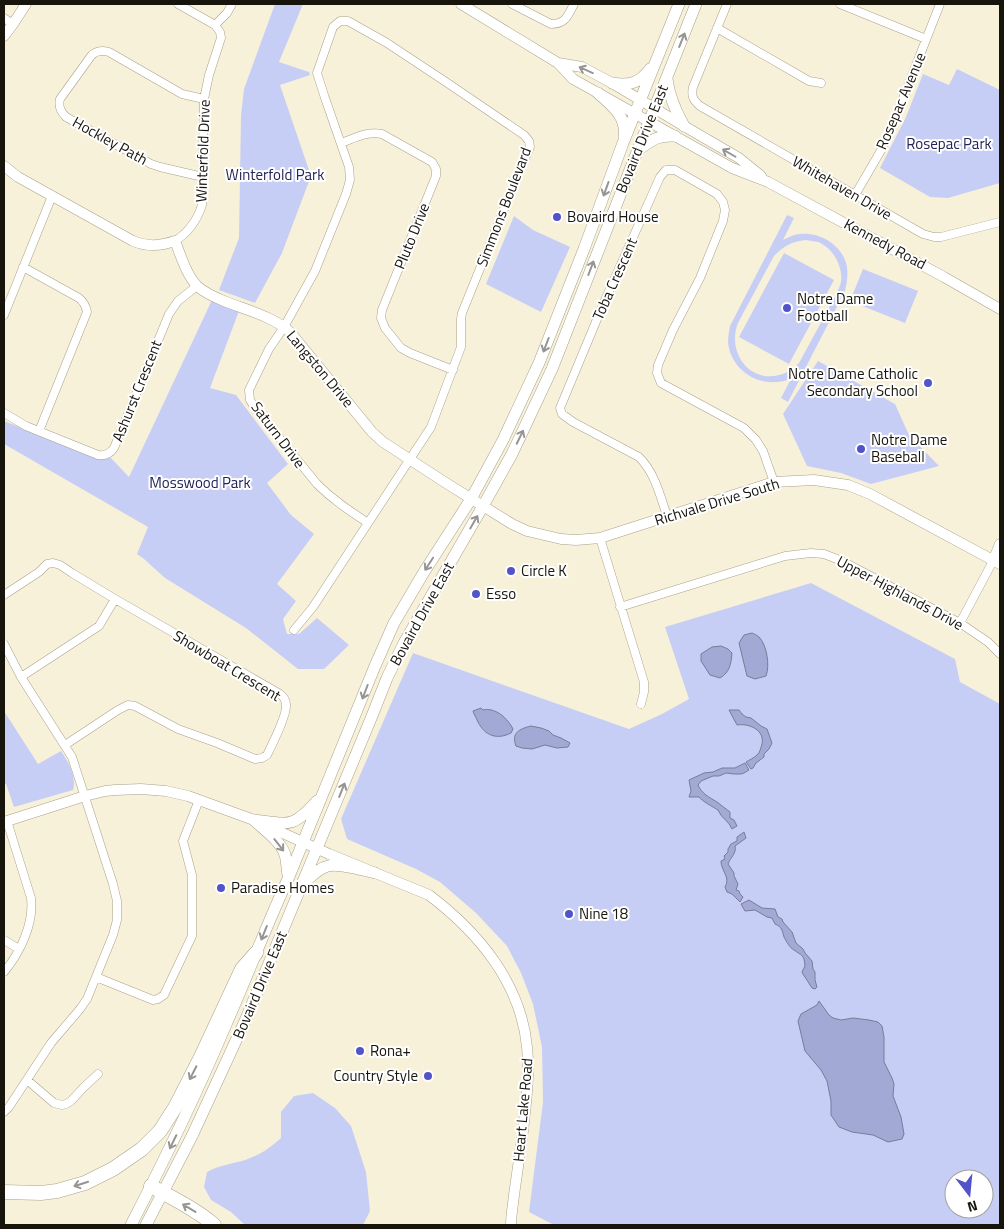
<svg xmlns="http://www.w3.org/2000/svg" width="1004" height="1229" viewBox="0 0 1004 1229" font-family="'Titillium Web',sans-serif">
<rect width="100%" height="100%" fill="#f8f1d9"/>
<path fill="#c7cef5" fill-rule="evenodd" d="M275 4H303L279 62 309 72 310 75 280 85 311 176 282 253 255 303 219 290 239 238 241 115 244 89Z
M957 69 1000 90V183L948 198 930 197 880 168 906 117 923 74 949 85Z
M787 215 794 218 783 240C787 238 791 236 794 235 817 229 843 244 847 267 848 276 847 283 845 291L788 402 781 398 791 379C787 380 781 382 776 382 752 384 730 366 728 342 728 337 729 331 730 326ZM806 240C809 241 814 241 818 242 833 248 843 266 841 282 840 286 838 290 837 293L799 363C793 369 787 373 779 375 748 383 727 351 738 323L774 256C785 245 791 242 806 240Z
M514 216 533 230 570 247 541 312 486 284Z
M784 253 834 280 789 364 739 337Z
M863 269 918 291 905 323 850 301Z
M212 300 239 311 210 388 236 395 288 464 267 483 291 515 314 534 277 584 296 601 283 619 287 634H299L317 618 349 645 324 669H298L246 628 165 578 144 559 137 554 148 527 4 444V421L95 457H110L129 477Z
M818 361 895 404 909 435 939 466 871 484 841 473 807 466 783 414Z
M811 583 955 659 960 682 1000 704V1225H554L529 1212 543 1102 542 1047 533 1004 521 973 507 946 476 913 440 882 416 869 347 839 341 819 413 653 629 729 662 714 689 699 665 627ZM954 1179H984V1209H954Z
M4 711 38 764 61 751C68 761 77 777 73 790L14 807 6 784H4Z
M313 1093 335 1108 351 1126 366 1172 370 1211 363 1225H245L231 1212 211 1200 204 1187 207 1172C219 1165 232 1164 245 1160 260 1155 270 1148 281 1138V1112L294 1096Z"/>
<path fill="#a2a9d4" stroke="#787c98" d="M752 633C754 634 757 635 759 637 767 645 770 666 766 676L755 679 747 676 739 643 744 635Z
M721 646 728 649 732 653C731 664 730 672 720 678L710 675 701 661V654L712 647Z
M481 708 483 710C496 707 508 719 513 729L511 733C497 740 485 736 478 722 476 717 474 715 473 711Z
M729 710H739L742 714 746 717 751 718 761 726 767 729 772 743 769 749 764 754V757L756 763 753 768 751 769 746 762C749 760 754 758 757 755 760 753 761 747 762 744 765 730 749 723 737 725Z
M531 726 541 728 549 731 553 735 561 738 570 743 568 747 557 748 545 745 532 749 522 748 516 746C511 733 519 729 531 726Z
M745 763 749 770 744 773 741 774H734L726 773 719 776H713L701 781 698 785C702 794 709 797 717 802 721 805 726 809 730 812V818L734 820 737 826 732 829C729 821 721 818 718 810 713 807 702 801 699 797H689L691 791 689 780 704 773 713 772 722 768H735Z
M744 832 746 838 735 846C737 853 730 858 728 864L734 873V876L738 884 736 890 739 891 740 894 743 897 740 902 732 894 727 892 725 887C731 877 721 871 721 861L725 859 724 856 728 852V849L731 844 737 841V837Z
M749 900 762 908 775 909 778 917 782 919 783 922 792 932 796 943 803 949 805 953 812 961 813 969 815 972V980L817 987 815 989 812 988 803 974 802 972 805 966C804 954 802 956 794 950 790 948 786 941 784 937 782 930 782 927 775 924L772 918 767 917 755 910 745 911 741 904Z
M819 1001 829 1015 833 1018 841 1020 853 1018 869 1020 878 1022 882 1026 884 1037V1062L892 1078 894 1084 893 1096 901 1117 904 1134 902 1139 888 1142 873 1135 852 1132 839 1127 831 1115V1101L827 1081 821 1070 805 1051 798 1021 801 1014 817 1005Z"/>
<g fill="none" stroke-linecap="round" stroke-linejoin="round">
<g stroke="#a8a18b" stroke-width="9">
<path id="street" d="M512 4 551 24C566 24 568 15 574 4
M727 4 693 87C691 96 693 100 700 106L923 234 934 237H941L1000 222
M840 4 926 39
M4 18 13 24
M215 25 227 13 232 4
M717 28 809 81 821 83
M341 143C355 138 367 131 382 134L432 162 436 169V176L382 310 381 318 385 328 401 348 410 353 453 370
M203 177 160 167 151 164 66 117C61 112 58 107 60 99L91 56C96 50 102 50 109 52L182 94 204 99
M855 195 883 147 891 129 940 4
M175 241C189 232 197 221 202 205L204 99 209 75 221 38 220 32 215 25 178 4
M23 267 79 298C84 302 86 306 87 312L39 431
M4 315 52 196
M4 413 26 426 98 455C105 456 110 454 114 448L169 314 178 301 197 286
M667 516C660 495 655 473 639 457L573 422 562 414 560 408 605 300 660 177 666 170H675L717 194 723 202 725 210 723 221 700 278 673 330 658 365 657 373 661 383 744 428 756 440 763 451 774 482
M600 538 644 682V692L641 704
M4 595 39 572 47 564 53 563 60 565 72 573 115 599 280 694C284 697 286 700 286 705 287 714 272 745 267 755L262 758 255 759 217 743 178 729 135 706 128 705 118 710 65 745
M620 607 785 556 811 553 824 554 842 561 960 623 988 642 1000 654
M960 623 993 561
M294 630 313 607 431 427 461 347V319L462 313 515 182 530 147 529 141 524 135 446 82 387 43 348 21H340L333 27 317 73 325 98 349 167 350 180 346 194 315 271 284 327 269 349 249 390 250 400 255 408 317 484C333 500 350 511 368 523
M4 644 21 677 72 757 113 884 117 901V920L113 935 87 999 80 1009 51 1043 9 1107 4 1112
M21 677 99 626 115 599
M4 940 19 949
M4 972C20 953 34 924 31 898L7 821
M96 977 153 1000 158 999 164 995 192 936V875L183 841 199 800
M27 1080 54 1103 62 1105 66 1104 71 1101 84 1087 98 1074"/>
</g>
<g stroke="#a8a18b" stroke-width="11">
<path id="secondary" d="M461 4 558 63 573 79 598 93 732 168 768 182 944 277 1000 309
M4 36 13 24 26 4
M558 63 582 67 612 83 684 126 739 158 761 176
M4 166 18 177 133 241C148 247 160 246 175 241 181 256 186 274 197 286 205 293 214 297 224 301 246 310 272 316 290 332L372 432 383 442 446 483 512 524 527 531 561 539 576 540 600 538 774 482 814 480 848 485 870 494 1000 564
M993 561 1000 544
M4 822 85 796 105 791 115 790 141 789 166 791 188 796 254 820 329 854 429 895C478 932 521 983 527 1047 530 1075 526 1103 523 1131 520 1152 517 1174 514 1195 513 1205 511 1215 511 1225"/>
</g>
<g stroke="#a8a18b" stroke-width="12">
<path id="primary" d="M667 79C669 96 675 110 684 126
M612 83C629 86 640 83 650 69
M598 93C611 105 627 116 624 136
M638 150C652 140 657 135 675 136
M254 820C289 824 292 829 317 801
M254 820C265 831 284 843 286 859 287 864 287 870 288 875
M305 882C312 876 319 868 328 866 338 863 363 870 375 873
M131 1225C165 1159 198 1091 227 1022 248 975 266 926 288 879L375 666 394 623 424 572 471 499 503 440 539 363 584 249 623 143 679 4
M146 1225 192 1136 245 1021 372 716 387 678 404 643 483 506 512 454 552 369 637 152 696 4"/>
</g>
<g stroke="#a8a18b" stroke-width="15">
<path id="highway" d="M151 1186C172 1198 196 1209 214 1225
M4 1192 41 1193 57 1191 85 1183 113 1169 142 1149 160 1131 176 1106 201 1057 242 969 256 953"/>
</g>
<use href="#street" stroke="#fff" stroke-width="8"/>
<use href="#secondary" stroke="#fff" stroke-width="10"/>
<use href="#primary" stroke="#fff" stroke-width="11"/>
<use href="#highway" stroke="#fff" stroke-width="14"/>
</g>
<defs><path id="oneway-shaft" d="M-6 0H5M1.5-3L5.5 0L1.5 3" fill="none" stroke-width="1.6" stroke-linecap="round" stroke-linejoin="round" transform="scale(1.25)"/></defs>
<g stroke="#979592">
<use href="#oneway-shaft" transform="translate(682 40) rotate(-68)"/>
<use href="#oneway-shaft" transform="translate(586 70) rotate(-156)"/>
<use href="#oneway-shaft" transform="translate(729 153) rotate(-150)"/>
<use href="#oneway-shaft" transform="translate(606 189) rotate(110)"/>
<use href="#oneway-shaft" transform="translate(591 268) rotate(-69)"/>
<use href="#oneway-shaft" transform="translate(546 345) rotate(111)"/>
<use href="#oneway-shaft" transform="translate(520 437) rotate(-64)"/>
<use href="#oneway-shaft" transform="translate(474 522) rotate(-60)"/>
<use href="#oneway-shaft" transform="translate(429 564) rotate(123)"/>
<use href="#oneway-shaft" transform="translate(365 692) rotate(111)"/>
<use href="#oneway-shaft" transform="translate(342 790) rotate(-68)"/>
<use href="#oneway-shaft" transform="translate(279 845) rotate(52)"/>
<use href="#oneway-shaft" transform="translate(264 933) rotate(112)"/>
<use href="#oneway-shaft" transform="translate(193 1073) rotate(117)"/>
<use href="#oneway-shaft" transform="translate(173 1142) rotate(116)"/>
<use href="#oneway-shaft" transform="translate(81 1184) rotate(162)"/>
<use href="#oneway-shaft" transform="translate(189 1208) rotate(-149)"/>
</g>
<g fill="#5153c9" stroke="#fff" stroke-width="2">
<circle cx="557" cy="217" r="5"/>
<circle cx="787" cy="308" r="5"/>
<circle cx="928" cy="383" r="5"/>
<circle cx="861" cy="449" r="5"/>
<circle cx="511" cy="571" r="5"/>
<circle cx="476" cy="594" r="5"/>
<circle cx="221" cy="888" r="5"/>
<circle cx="569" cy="914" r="5"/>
<circle cx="360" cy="1051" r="5"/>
<circle cx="428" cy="1076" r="5"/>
</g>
<g text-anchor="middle" stroke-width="4" stroke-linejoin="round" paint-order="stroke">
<g font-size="15" fill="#17140c" stroke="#fff">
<text transform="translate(901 101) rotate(-67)" y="5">Rosepac Avenue</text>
<text transform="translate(642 139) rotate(-68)" y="5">Bovaird Drive East</text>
<text transform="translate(110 141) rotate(29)" y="5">Hockley Path</text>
<text transform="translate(203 151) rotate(-88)" y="5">Winterfold Drive</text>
<text transform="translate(842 188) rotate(30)" y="5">Whitehaven Drive</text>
<text transform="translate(504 207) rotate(-69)" y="5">Simmons Boulevard</text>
<text transform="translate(412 236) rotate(-68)" y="5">Pluto Drive</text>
<text transform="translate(885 244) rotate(28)" y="5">Kennedy Road</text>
<text transform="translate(615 279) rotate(-66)" y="5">Toba Crescent</text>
<text transform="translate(320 369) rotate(50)" y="5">Langston Drive</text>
<text transform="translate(137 391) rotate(-68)" y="5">Ashurst Crescent</text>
<text transform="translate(278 435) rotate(53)" y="5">Saturn Drive</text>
<text transform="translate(717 502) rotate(-17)" y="5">Richvale Drive South</text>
<text transform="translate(900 593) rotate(28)" y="5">Upper Highlands Drive</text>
<text transform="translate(422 614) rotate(-61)" y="5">Bovaird Drive East</text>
<text transform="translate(227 666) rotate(31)" y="5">Showboat Crescent</text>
<text transform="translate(260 985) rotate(-67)" y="5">Bovaird Drive East</text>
<text transform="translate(523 1110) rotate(-85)" y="5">Heart Lake Road</text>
</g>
<g font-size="15" fill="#222458" stroke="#fff">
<text x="949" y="149">Rosepac Park</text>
<text x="275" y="180">Winterfold Park</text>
<text x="200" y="488">Mosswood Park</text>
</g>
<g font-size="15" fill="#17140c" stroke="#fff" text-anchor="start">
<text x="567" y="222">Bovaird House</text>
<text x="797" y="304">Notre Dame<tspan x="797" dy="17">Football</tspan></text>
<text x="918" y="379" text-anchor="end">Notre Dame Catholic<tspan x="918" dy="17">Secondary School</tspan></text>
<text x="871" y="445">Notre Dame<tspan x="871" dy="17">Baseball</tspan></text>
<text x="521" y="576">Circle K</text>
<text x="486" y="599">Esso</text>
<text x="231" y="893">Paradise Homes</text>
<text x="579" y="919">Nine 18</text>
<text x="370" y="1056">Rona+</text>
<text x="418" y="1081" text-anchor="end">Country Style</text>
</g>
</g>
<rect width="1004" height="1229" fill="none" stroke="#17140c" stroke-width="10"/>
<g transform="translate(969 1194) rotate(164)"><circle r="24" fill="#ffffff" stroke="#a2a19e"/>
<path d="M0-4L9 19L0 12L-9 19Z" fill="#5153c9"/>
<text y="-8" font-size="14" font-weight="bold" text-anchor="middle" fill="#17140c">N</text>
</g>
</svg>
